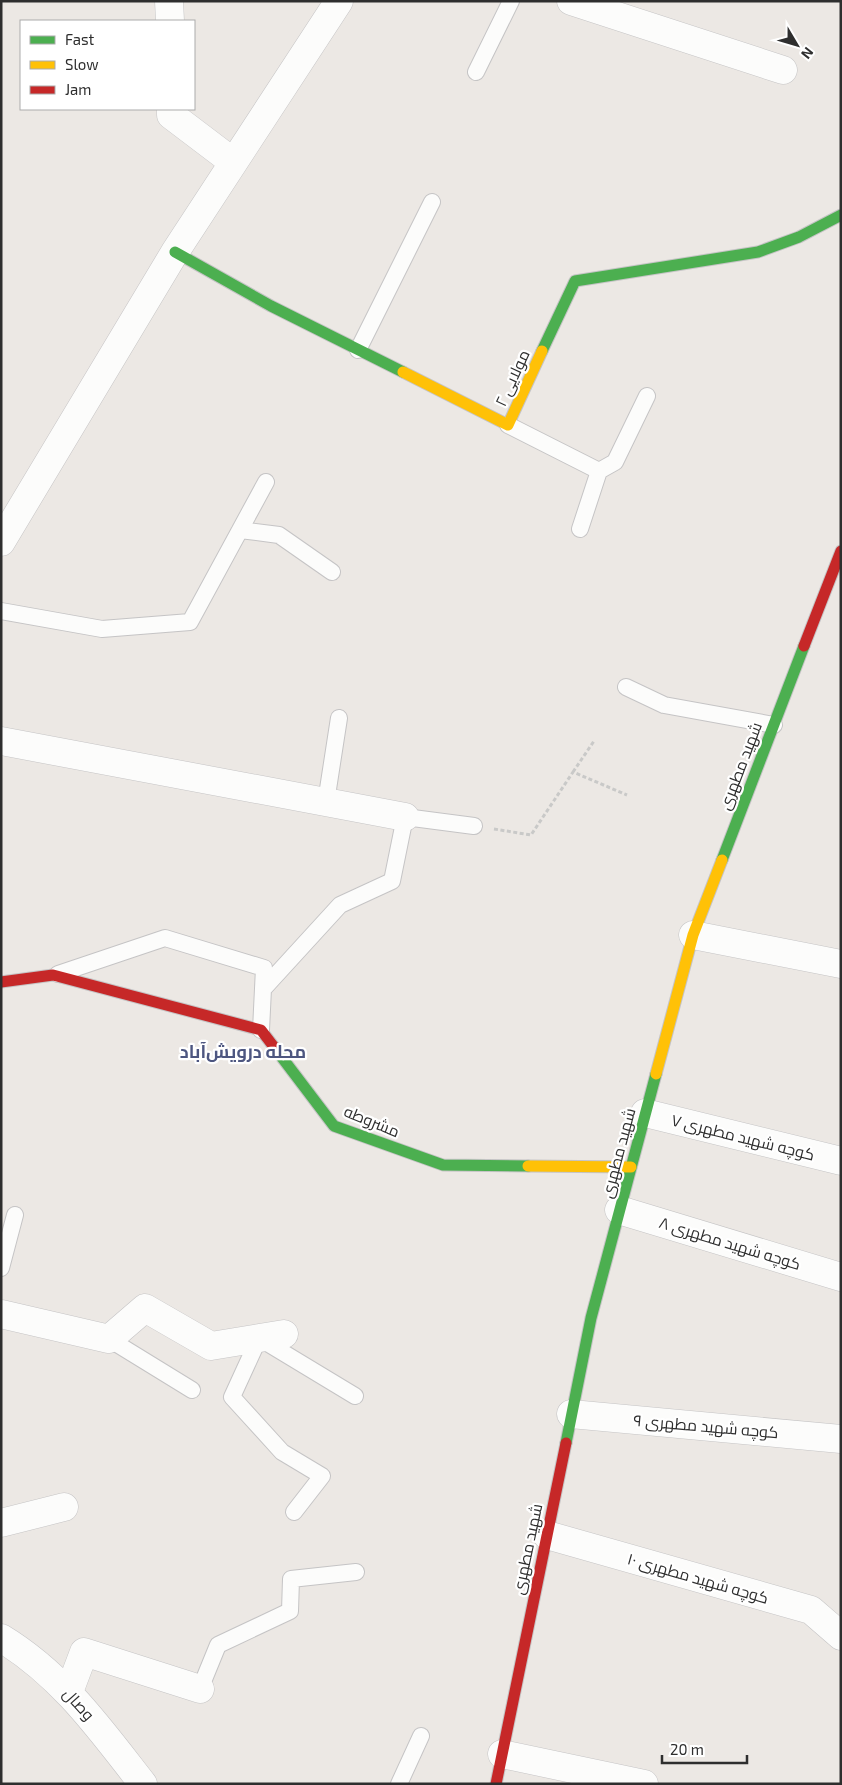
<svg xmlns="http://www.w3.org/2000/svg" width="842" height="1785" viewBox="0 0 842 1785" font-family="'Exo 2',Cairo,sans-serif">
<rect width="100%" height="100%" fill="#ece8e4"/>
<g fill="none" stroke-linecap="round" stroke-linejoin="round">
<g stroke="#c5c4c5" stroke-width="18">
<path id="lane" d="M476 72 511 1
M358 350 432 202
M508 425 599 471 580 529
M599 471 615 462 647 396
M240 530 279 535 332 572
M1 611 102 629 190 622 266 482
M626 687 664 705 774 725
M326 802 339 718
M58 974 165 938 264 968 261 1030
M265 987 340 905 392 881 405 817 474 826
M1 1268 15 1215
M109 1339 192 1390
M294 1512 322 1476 282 1452 232 1397 259 1338 355 1396
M200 1689 218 1645 290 1611 291 1579 356 1572
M399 1784 421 1736"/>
</g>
<g stroke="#c5c4c5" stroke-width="29">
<path id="street" d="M169 1 170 21
M571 1 783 70
M171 109V115L233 162
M1 542 175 252 339 1
M1 741 405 817
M693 935 841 964
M645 1113 841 1161
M619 1210 841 1277
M1 1314 109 1339 145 1308 211 1346 284 1334
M571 1414 841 1439
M1 1523 64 1507
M547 1535 811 1610 841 1636
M1 1638C62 1675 100 1729 143 1784
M69 1692 84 1652 200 1689
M502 1754 644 1784"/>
</g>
<g stroke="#c5c4c5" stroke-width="13">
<path id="fast" d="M175 252 271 306 403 372
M542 351 575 281 758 252 799 237 841 215
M722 860 804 646
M274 1047 334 1126 443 1165 528 1166
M566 1443 591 1318 656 1074"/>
</g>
<g stroke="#c5c4c5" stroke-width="13">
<path id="slow" d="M403 372 508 425 542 351
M656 1074 693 935 722 860
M528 1166 631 1167"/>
</g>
<g stroke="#c5c4c5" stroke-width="13">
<path id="jam" d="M804 646 841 551
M1 982 53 975 261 1030 274 1047
M496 1784 566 1443"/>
</g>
<path stroke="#c9c9c8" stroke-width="3" stroke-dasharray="4 2.5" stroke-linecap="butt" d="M573 772 594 741
M494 829 531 835 573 772 627 795"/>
<use href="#lane" stroke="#fcfcfb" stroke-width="16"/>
<use href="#street" stroke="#fcfcfb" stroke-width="28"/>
<use href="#fast" stroke="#4caf50" stroke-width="11"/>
<use href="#slow" stroke="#ffc107" stroke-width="11"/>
<use href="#jam" stroke="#c62828" stroke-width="11"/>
</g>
<g text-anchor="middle" stroke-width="4.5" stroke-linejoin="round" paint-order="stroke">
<g font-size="16" fill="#2e2e2e" stroke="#fff">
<text transform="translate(512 378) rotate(-65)" y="6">مولایی ۲</text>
<text transform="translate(740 766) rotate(-69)" y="6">شهید مطهری</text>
<text transform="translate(372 1121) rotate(22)" y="6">مشروطه</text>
<text transform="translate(743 1137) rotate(14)" y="6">کوچه شهید مطهری ۷</text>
<text transform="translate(618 1153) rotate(-75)" y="6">شهید مطهری</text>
<text transform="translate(730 1243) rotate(17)" y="6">کوچه شهید مطهری ۸</text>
<text transform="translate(706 1426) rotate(5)" y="6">کوچه شهید مطهری ۹</text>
<text transform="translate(527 1549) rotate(-78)" y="6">شهید مطهری</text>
<text transform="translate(698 1578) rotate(16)" y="6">کوچه شهید مطهری ۱۰</text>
<text transform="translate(79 1704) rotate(48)" y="6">وصال</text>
</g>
<g font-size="18" font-weight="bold" fill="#4d5680" stroke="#fff">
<text x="243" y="1058">محله درویش‌آباد</text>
</g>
</g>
<rect width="842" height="1785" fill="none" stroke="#2e2e2e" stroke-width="5"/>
<rect x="20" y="20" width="175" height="90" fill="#ffffff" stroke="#ababab"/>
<rect x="30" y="36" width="25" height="8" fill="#4caf50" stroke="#ababab"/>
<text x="65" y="45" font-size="15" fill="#2e2e2e">Fast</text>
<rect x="30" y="61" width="25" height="8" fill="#ffc107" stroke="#ababab"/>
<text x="65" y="70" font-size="15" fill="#2e2e2e">Slow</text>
<rect x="30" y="86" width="25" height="8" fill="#c62828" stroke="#ababab"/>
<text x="65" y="95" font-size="15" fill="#2e2e2e">Jam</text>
<g transform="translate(797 45) rotate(128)" stroke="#ffffff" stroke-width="4" paint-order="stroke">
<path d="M0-4L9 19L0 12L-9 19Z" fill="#2e2e2e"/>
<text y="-8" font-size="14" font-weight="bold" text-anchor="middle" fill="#2e2e2e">N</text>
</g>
<path d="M662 1755v8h85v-8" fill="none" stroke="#2e2e2e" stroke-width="2.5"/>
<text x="670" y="1755" font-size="15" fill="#2e2e2e" stroke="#ffffff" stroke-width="4" paint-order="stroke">20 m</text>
</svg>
